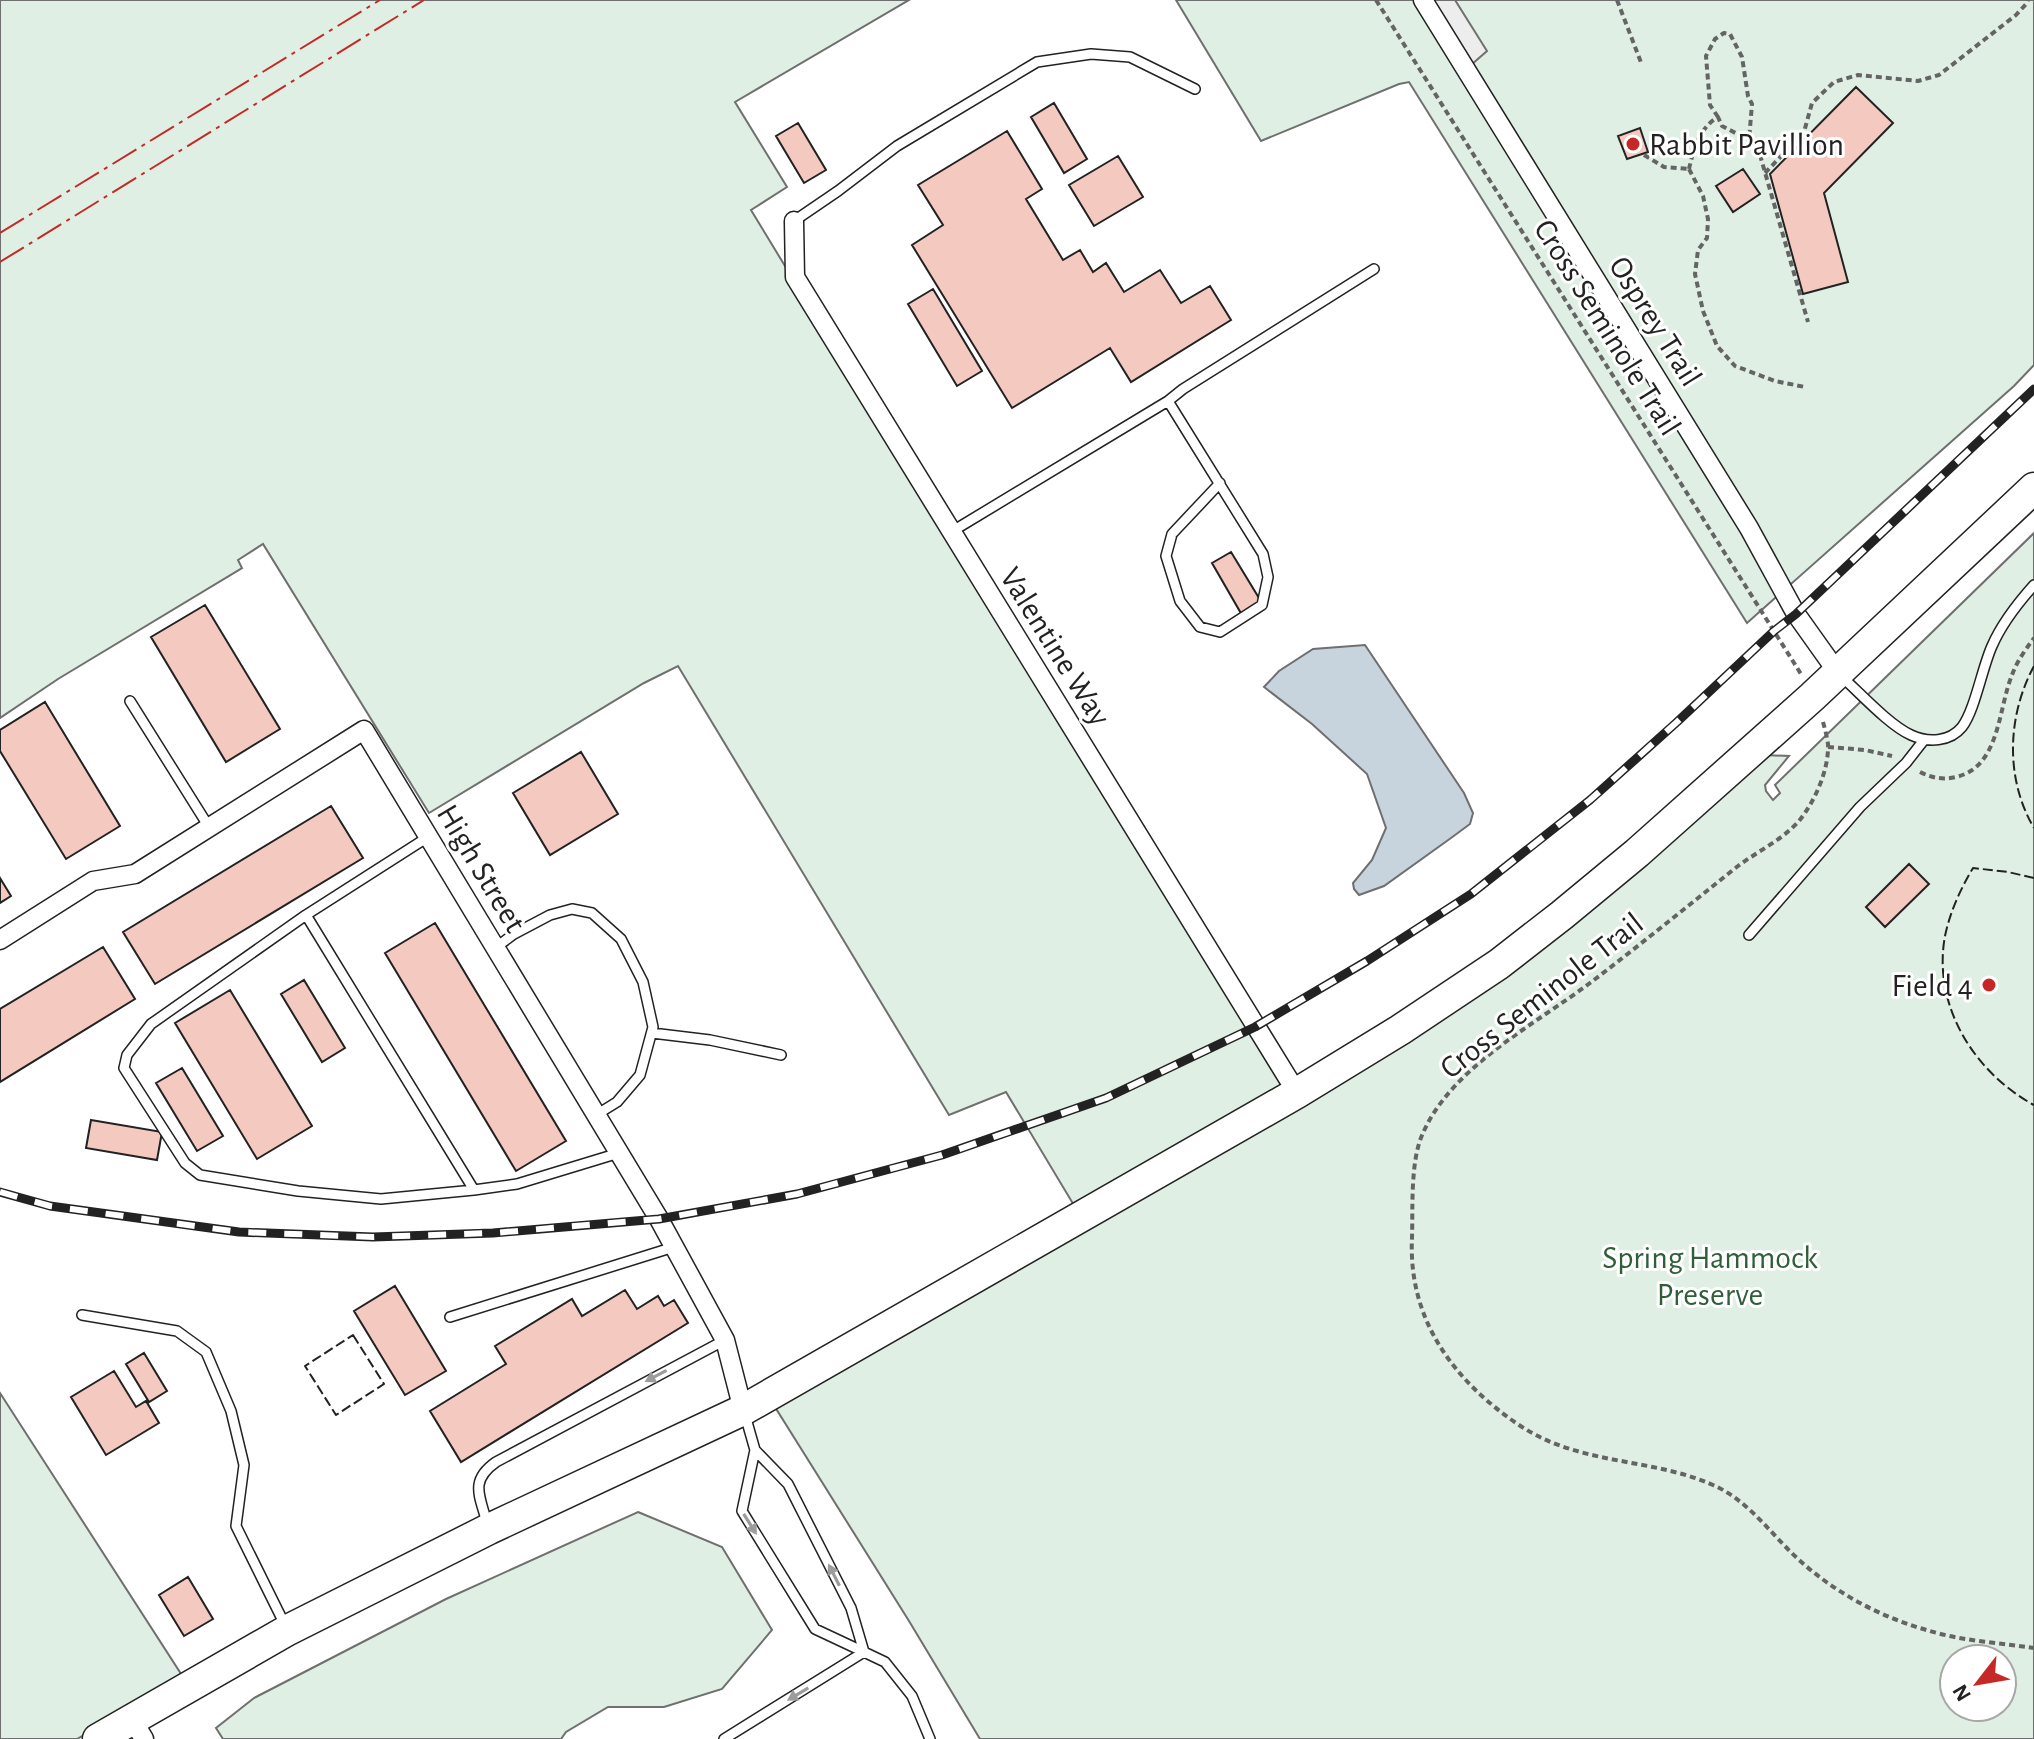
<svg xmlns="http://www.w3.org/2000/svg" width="2034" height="1739" viewBox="0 0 2034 1739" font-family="'Alegreya Sans',sans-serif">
<rect width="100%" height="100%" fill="#fff"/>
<path fill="#e0efe3" stroke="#6f6f6f" stroke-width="2" fill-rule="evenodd" d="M0 0H909L735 102 787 187 751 210 958 551 1290 1084 1075 1207 1006 1092 949 1115 678 666 644 683 429 813 263 544 238 560 242 568 58 679 0 718Z
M1176 0H2034V365L2014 386 1747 623 1409 82 1399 84 1261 141Z
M2034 533V1739H980L909 1621 775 1407 1302 1102 1764 755 1789 756 1765 785 1766 791 1773 800 1780 793 1775 785ZM1954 1659H2002V1707H1954Z
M0 1393 183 1677 77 1739H0Z
M638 1512 722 1547 772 1630 722 1689 664 1707H608L566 1732 561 1739H223L216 1728 254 1698 446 1599Z"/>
<path fill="#ededed" stroke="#6f6f6f" stroke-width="2" d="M1431 0H1455L1487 51 1471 65Z"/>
<path fill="#c7d3dd" stroke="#6f6f6f" stroke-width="2" d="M1365 645 1464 793 1473 813 1470 824 1451 838 1384 886 1359 895 1354 889 1353 883 1372 860 1386 828 1367 774 1312 724 1264 687 1279 671 1313 649Z"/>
<path fill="#f3c9c0" stroke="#222" stroke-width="2" d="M1856 87 1893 123 1824 193 1848 282 1803 294 1770 174Z
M1054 103 1087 159 1064 173 1031 117Z
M798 123 826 170 804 183 776 136Z
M1640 128 1648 152 1627 159 1618 136Z
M1007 131 1042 189 1026 199 1063 260 1080 250 1093 272 1106 263 1124 292 1160 270 1181 303 1210 286 1231 320 1131 382 1110 348 1012 408 912 245 943 225 918 185Z
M1118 156 1143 197 1094 226 1069 185Z
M1743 169 1760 194 1733 212 1716 186Z
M933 289 982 371 957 386 908 304Z
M1231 552 1262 603 1242 615 1212 563Z
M205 605 280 729 226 762 151 637Z
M45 702 120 826 66 859 0 751V730Z
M581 752 618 814 550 855 513 793Z
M331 806 363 858 155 984 123 932Z
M1909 864 1929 884 1885 927 1866 907Z
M0 878 11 896 0 903Z
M435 923 566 1141 516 1171 385 953Z
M103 947 135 999 0 1082V1009Z
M304 980 345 1048 322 1062 281 994Z
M230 990 312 1126 257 1159 175 1023Z
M182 1068 223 1136 197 1151 156 1083Z
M91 1120 162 1132 157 1160 86 1148Z
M395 1286 446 1371 405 1395 354 1311Z
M625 1290 637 1309 658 1296 664 1306 674 1300 688 1323 461 1462 430 1411 506 1364 495 1346 572 1299 582 1316Z
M144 1353 167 1391 149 1402 126 1364Z
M114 1371 136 1407 146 1401 159 1423 106 1455 71 1397Z
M188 1577 213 1619 184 1636 159 1595Z"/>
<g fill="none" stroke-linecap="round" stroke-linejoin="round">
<g stroke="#222" stroke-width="12">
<path id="service" d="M794 221 838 191 897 146 1037 62 1091 54 1130 57 1195 89
M1168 401 1263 554 1268 577 1262 605 1220 632 1200 627 1180 601 1166 556 1172 534 1220 483
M951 532 1168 401 1183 389 1374 269
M1841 676C1860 693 1889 725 1911 735 1928 743 1950 742 1962 727 1975 710 1982 668 1992 646 2002 623 2017 604 2034 585
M130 701 209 827
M428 837 306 915 474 1190 517 1184 619 1153
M306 915 151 1024 127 1055 124 1068 185 1163 200 1175 298 1191 381 1199 474 1190
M1749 935 1860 807 1906 763 1924 740
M495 948 514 934 550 915 572 909 592 913 621 939 643 982 653 1027 640 1075 617 1102 596 1115
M652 1033 710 1040 781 1055
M82 1315 177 1331 206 1352 231 1411 244 1465 236 1526 286 1627
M450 1317 674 1247
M745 1415 755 1450 742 1511 815 1629 864 1652 851 1608 788 1484 755 1450
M487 1523C480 1496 469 1481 496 1462L725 1340
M724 1739 864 1652 885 1662 912 1696 930 1739"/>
</g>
<g stroke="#222" stroke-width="21">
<path id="minor" d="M1423 0 1749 528 1796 614 1838 673
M794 221 795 277 1297 1093
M0 940 93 881 135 874 364 730 659 1219 725 1340 743 1410
M132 1719 144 1739"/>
</g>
<g stroke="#222" stroke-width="33">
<path id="primary" d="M98 1739 288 1630 489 1529 743 1410 1297 1093 1400 1030 1499 964 1562 915 1637 853 1812 697 2034 488"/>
</g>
<path stroke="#646464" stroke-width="4" stroke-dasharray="6 4" stroke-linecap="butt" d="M1376 0 1801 674
M1617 0 1642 65
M1718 117 1710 105 1706 56 1715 39 1724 33 1730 34 1742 57 1748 96 1752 104 1749 140
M1644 155 1664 167 1689 169
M1689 169C1693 151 1700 127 1718 117L1722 126 1749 140 1760 155 1808 322
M1689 169 1703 196 1708 219 1707 238 1698 250 1695 274 1703 311 1717 346 1735 366 1775 381 1805 387
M1765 173 1804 132 1812 103 1834 82 1858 75 1918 81 1939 75 2016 15 2027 3 2028 0
M1823 722C1825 729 1827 737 1828 744 1829 770 1815 801 1799 821 1782 840 1758 851 1738 866 1689 905 1640 945 1590 983 1534 1025 1452 1067 1423 1133 1410 1161 1413 1207 1412 1238 1408 1320 1454 1381 1519 1425 1580 1466 1650 1457 1713 1485 1749 1501 1770 1533 1798 1559 1835 1593 1882 1618 1930 1631 1963 1641 2000 1643 2034 1648
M1828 747 1865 750 1892 756
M1920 772C1932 778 1943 780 1956 777 2000 767 1998 709 2012 675 2017 661 2026 649 2034 638"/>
<use href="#service" stroke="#fff" stroke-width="9"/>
<use href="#minor" stroke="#fff" stroke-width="18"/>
<use href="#primary" stroke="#fff" stroke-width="30"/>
<g stroke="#222" stroke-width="9">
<path id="rail" d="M0 1192 50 1206 239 1232 373 1237 493 1233 659 1219 797 1194 942 1155 1106 1098 1255 1027 1367 961 1471 894 1590 800 1677 722 1774 631 1796 614 2034 389"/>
</g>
<use href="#rail" stroke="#fff" stroke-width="6" stroke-dasharray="18" stroke-linecap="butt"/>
<path stroke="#222" stroke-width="2" stroke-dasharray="10 4" stroke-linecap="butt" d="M2034 666C2007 716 2005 779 2034 828
M2034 878 2008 872 1973 868C1960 890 1950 912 1945 936 1932 1006 1975 1073 2034 1105
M353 1335 384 1384 336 1415 305 1366Z"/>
<path stroke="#c62828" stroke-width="2" stroke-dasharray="28 6 4 6" stroke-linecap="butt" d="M0 233 380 0
M0 262 424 0"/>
</g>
<defs><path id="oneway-solid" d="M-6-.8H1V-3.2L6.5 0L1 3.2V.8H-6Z" transform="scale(2)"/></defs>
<g fill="#9c9c9c">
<use href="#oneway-solid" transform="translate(656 1376) rotate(152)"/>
<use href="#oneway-solid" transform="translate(750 1524) rotate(58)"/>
<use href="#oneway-solid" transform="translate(834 1575) rotate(-117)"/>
<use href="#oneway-solid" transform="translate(798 1694) rotate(149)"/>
</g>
<g fill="#c62828" stroke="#fff" stroke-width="3">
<circle cx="1633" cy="144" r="8"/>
<circle cx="1989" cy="985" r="8"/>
</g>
<g text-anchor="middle" stroke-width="6" stroke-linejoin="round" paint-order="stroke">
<g font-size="32" fill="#222" stroke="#fff" text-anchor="start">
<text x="1649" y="155">Rabbit Pavillion</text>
<text x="1973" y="996" text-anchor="end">Field 4</text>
</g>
<g font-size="32" fill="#222" stroke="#fff">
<text transform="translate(1656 321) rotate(58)" y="11">Osprey Trail</text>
<text transform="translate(1608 327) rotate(58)" y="11">Cross Seminole Trail</text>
<text transform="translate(1056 646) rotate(58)" y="11">Valentine Way</text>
<text transform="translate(482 868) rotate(59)" y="11">High Street</text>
<text transform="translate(1541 995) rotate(-38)" y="11">Cross Seminole Trail</text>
</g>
<g font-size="32" fill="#2f5e38" stroke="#fff">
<text x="1710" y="1268">Spring Hammock<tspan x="1710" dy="37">Preserve</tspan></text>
</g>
</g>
<g transform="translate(1978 1683) rotate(239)"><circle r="38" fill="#ffffff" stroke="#a7a7a7" stroke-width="2"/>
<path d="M0-6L14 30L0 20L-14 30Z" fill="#c62828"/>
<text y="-12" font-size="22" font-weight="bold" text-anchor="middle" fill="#222222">N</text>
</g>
</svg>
